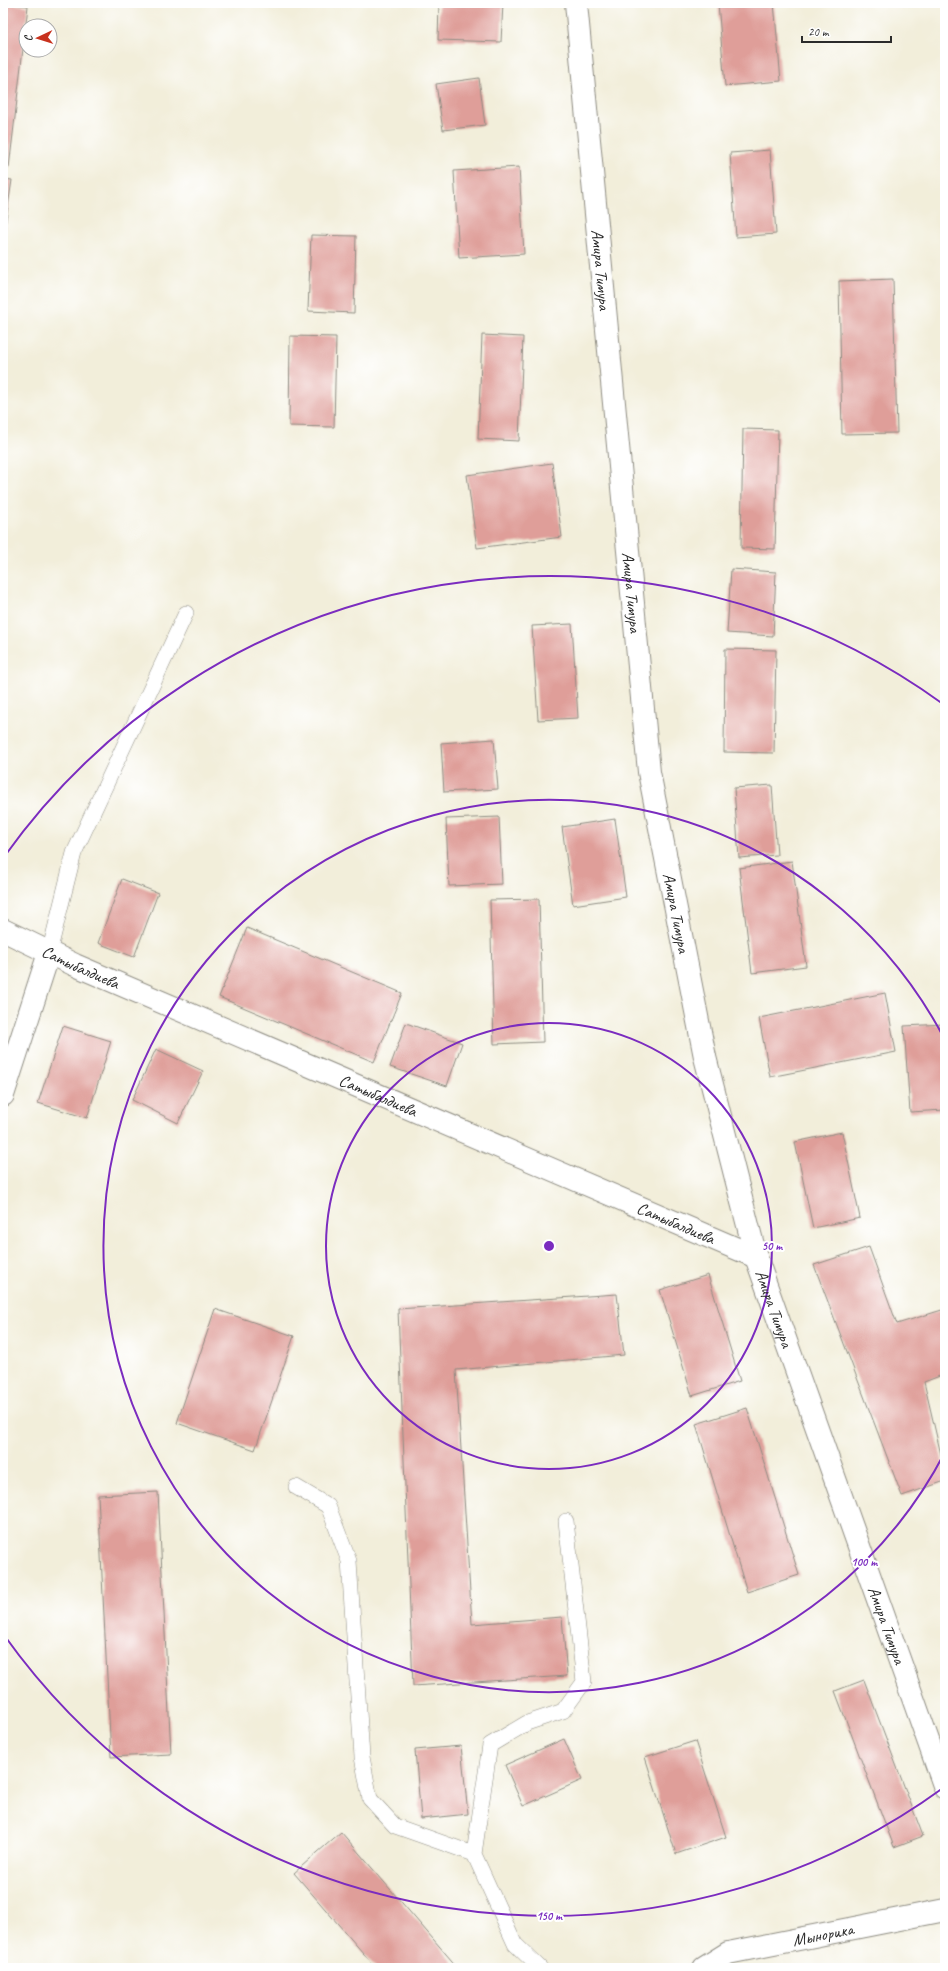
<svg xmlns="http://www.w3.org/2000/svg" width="948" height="1971" viewBox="0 0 948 1971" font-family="Caveat,sans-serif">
<rect width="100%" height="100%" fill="#fff"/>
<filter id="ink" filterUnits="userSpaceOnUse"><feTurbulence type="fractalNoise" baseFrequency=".025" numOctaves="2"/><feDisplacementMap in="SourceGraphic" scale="8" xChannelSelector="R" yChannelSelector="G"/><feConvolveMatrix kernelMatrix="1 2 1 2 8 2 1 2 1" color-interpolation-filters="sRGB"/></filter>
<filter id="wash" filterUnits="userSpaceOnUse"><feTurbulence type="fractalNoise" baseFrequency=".012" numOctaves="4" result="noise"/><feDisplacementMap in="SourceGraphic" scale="16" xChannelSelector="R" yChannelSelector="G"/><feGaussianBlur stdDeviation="0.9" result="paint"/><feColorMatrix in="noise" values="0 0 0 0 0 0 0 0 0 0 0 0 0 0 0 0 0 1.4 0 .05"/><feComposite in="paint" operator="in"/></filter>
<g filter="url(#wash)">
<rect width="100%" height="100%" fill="#f2eeda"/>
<g id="blocks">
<path fill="#df9e99" d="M3 3 28 6 9 168 3 167Z
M439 3H503L501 42 438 40Z
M718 3H774L781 81 725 86Z
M479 78 485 125 443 130 436 84Z
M770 150 776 234 736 237 730 153Z
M519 167 524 254 459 258 454 171Z
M3 179 12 180 4 233H3Z
M311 235 356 236 354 313 308 311Z
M893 279 897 433 842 434 839 281Z
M482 335 523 337 519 441 478 439Z
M290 336 336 337 334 427 289 426Z
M743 429 778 430 775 549 741 548Z
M552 463 562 537 477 548 467 475Z
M731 569 776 572 773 636 727 633Z
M572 624 578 718 538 720 532 626Z
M725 649 776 650 774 753 724 752Z
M494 739 498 789 444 792 441 743Z
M772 785 777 855 739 858 734 788Z
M499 817 502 884 449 886 446 819Z
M615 819 626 897 573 905 562 827Z
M792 861 806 966 752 973 739 868Z
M122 879 158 893 134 957 98 943Z
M539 899 543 1042 494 1044 490 900Z
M247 928 402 993 374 1062 219 997Z
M885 993 896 1052 770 1077 759 1018Z
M406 1023 462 1043 447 1086 390 1067Z
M945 1024V1110L910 1112 904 1026Z
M63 1026 111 1041 87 1118 38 1103Z
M156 1049 203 1071 178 1123 132 1100Z
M842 1132 860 1218 813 1228 795 1142Z
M869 1247 897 1324 945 1309V1374L924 1382 945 1472V1481L902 1496 814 1265Z
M708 1275 740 1381 692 1396 660 1290Z
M617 1294 624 1355 456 1370 472 1624 562 1617 567 1676 413 1686 398 1309Z
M215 1309 294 1336 255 1450 177 1423Z
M747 1408 799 1575 747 1592 696 1424Z
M158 1492 171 1754 111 1757 98 1495Z
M864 1680 923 1836 894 1847 835 1691Z
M564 1739 582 1780 523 1806 505 1765Z
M695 1741 726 1837 676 1854 645 1757Z
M461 1746 468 1814 421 1819 415 1750Z
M341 1832 458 1968H376L294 1873Z"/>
</g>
</g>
<g filter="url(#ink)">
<use href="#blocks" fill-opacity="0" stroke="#8e8c82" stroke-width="1"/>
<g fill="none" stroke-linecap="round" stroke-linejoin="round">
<g stroke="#8e8c82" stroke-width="16">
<path id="lane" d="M49 953 74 853 186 613
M296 1487 328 1506 349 1561 362 1757 370 1799 395 1826 474 1854
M540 1968 515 1944 474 1854 490 1745 527 1723 563 1711 584 1682 566 1521"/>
</g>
<g stroke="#8e8c82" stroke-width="24">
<g id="street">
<path id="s1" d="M3 930 75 965 756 1257"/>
<path d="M3 1095 49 953"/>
<path id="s2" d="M704 1968 728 1953 945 1910"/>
</g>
</g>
<g stroke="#8e8c82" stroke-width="24">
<g id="secondary">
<path id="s3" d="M576 3 649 772 705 1057 756 1257 945 1788"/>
</g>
</g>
<use href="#lane" stroke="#fff" stroke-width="15"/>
<use href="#street" stroke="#fff" stroke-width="22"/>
<use href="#secondary" stroke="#fff" stroke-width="22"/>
</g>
</g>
<g fill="none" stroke="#7b2cbf" stroke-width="2">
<circle cx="549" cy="1246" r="223"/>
<path d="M945 1452A446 446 0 1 1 945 1040"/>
<path d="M943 1788A670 670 0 0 1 4 1635M4 857A670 670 0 0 1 943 704"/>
</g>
<g text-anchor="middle" stroke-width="4" stroke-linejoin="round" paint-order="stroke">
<g font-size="17" fill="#2b2b2b" stroke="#fff">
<text dy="6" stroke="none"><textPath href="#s3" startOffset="268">Амира Тимура</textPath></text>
<text dy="6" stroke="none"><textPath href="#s3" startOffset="592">Амира Тимура</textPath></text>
<text dy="6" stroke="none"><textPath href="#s3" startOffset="916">Амира Тимура</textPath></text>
<text dy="6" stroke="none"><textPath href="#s1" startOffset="86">Сатыбалдиева</textPath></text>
<text dy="6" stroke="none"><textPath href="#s1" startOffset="410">Сатыбалдиева</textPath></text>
<text dy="6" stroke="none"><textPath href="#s1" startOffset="734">Сатыбалдиева</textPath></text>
<text dy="6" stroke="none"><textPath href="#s3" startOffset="1324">Амира Тимура</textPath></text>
<text dy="6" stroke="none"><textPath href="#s3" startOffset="1660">Амира Тимура</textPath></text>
<text dy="6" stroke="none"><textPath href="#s2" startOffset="125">Мынорика</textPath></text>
</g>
</g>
<circle cx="549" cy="1246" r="6" fill="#7b2cbf" stroke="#fff" stroke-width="2"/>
<g font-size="12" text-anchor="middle" font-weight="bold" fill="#7b2cbf" stroke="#fff" stroke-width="4" stroke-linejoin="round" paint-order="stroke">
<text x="772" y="1250">50 m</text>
<text x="864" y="1566">100 m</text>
<text x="549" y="1920">150 m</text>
</g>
<rect width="948" height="1971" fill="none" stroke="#fff" stroke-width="16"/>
<g transform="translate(38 38) rotate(266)"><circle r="19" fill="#ffffff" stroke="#aaaaaa"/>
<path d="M0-3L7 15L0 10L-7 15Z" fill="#c8321e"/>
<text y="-6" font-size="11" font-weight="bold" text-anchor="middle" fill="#2b2b2b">С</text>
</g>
<path d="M802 36v6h89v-6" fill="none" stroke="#2b2b2b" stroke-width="2"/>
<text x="808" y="36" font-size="12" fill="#2b2b2b" stroke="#ffffff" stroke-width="3" paint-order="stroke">20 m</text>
</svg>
